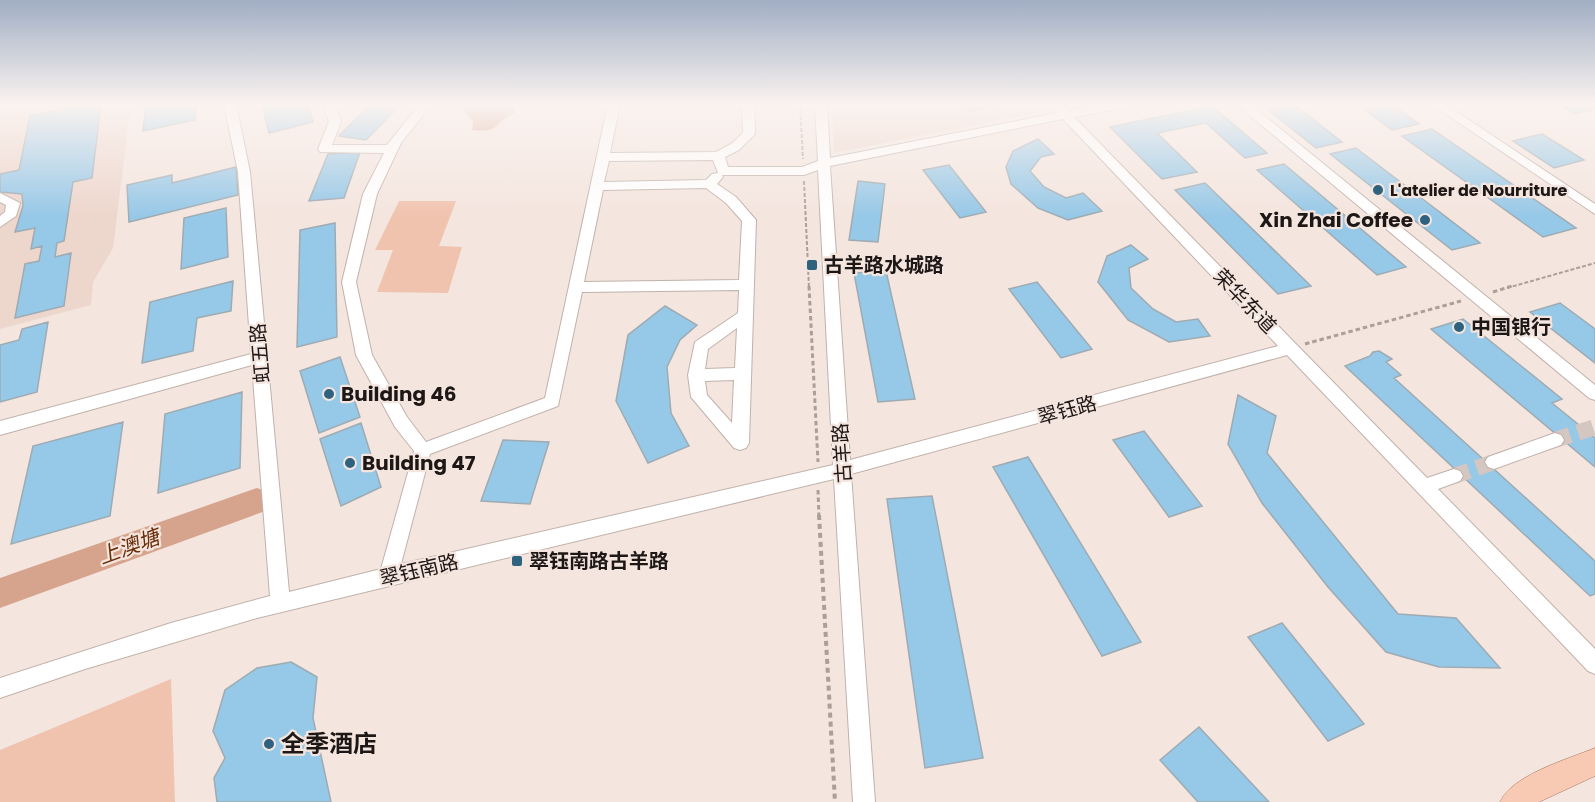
<svg xmlns="http://www.w3.org/2000/svg" width="1595" height="802" viewBox="0 0 1595 802" font-family="Poppins,'Noto Sans SC',sans-serif">
<rect width="100%" height="100%" fill="#f4e5de"/>
<path fill="#edd6cc" d="M9 104H19L16 112 49 104H131L113 248 93 282 91 305 0 329V106Z
M832 104H1039L1045 111 834 153Z"/>
<path fill="#f0c3ae" d="M399 201H456L439 246 462 247 448 293 377 292 393 250H375Z
M171 679 175 802H0V750Z"/>
<path fill="#d6a48d" d="M462 104H512L515 113C492 122 503 133 472 130L473 121 464 111Z"/>
<g fill="none" stroke-linecap="round" stroke-linejoin="round">
<path fill="#d6a48d" fill-rule="evenodd" d="M257 488 268 492 273 501 268 510 0 608V578Z"/>
</g>
<path fill="#96c8e7" stroke="#9eabb3" stroke-width="1.5" d="M89 104H101L92 178 73 182 64 241 57 243 55 257 71 253 64 306 15 318 25 264 39 261 42 246 31 249 35 228 15 232 23 206 22 194 0 192V174L19 170 30 116Z
M146 104H196L195 120 143 131Z
M262 104H308L313 122 269 133Z
M371 104H401L366 140 339 136Z
M964 104H1003L971 111Z
M1261 104H1294L1342 142 1316 148Z
M1357 104H1391L1419 124 1392 130Z
M1558 104H1595V109L1575 114Z
M1212 106 1267 153 1245 158 1206 123 1157 133 1197 172 1162 179 1110 127Z
M1432 129 1576 228 1543 237 1402 136Z
M1542 134 1584 160 1554 168 1513 141Z
M1038 139 1054 154 1041 157 1030 171 1044 187 1066 198 1083 193 1102 211 1068 220 1038 208 1011 184 1006 167 1013 151Z
M1356 148 1480 243 1452 250 1330 154Z
M360 152 344 198 309 201 328 154Z
M1284 164 1406 267 1377 275 1257 170Z
M949 165 986 212 960 218 923 170Z
M236 167 238 195 129 222 127 185 172 175V183Z
M858 181 885 184 878 242 849 240Z
M1205 183 1311 286 1278 294 1175 190Z
M226 208 228 257 181 269 184 218Z
M335 223 337 337 297 347 300 230Z
M1131 245 1148 259 1129 268 1131 288 1153 309 1176 322 1198 319 1210 336 1169 342 1128 320 1098 282 1107 256Z
M886 271 915 399 878 402 854 273Z
M233 281 231 311 197 318 193 351 142 363 150 302Z
M1037 282 1092 349 1061 358 1009 289Z
M1560 303 1595 329V363L1530 312Z
M665 306 697 325 680 340 667 367 671 413 689 446 648 463 616 401 628 335Z
M1463 319 1562 399 1552 403 1595 438V467L1431 329Z
M48 322 37 392 0 402V345L19 340 22 329Z
M1379 351 1392 359 1386 362 1401 375 1394 378 1595 561V594L1590 596 1345 366 1370 356 1373 352Z
M340 357 360 417 319 433 300 371Z
M242 392 240 468 158 493 165 414Z
M1238 395 1276 416 1267 453 1398 614 1456 618 1500 668 1439 667 1386 652 1328 587 1262 503 1228 444Z
M123 422 110 516 11 544 33 446Z
M361 423 381 487 341 506 320 439Z
M1144 431 1202 506 1169 517 1113 440Z
M503 440 549 442 530 504 481 501Z
M1028 457 1141 642 1102 656 993 467Z
M932 496 983 758 925 768 887 499Z
M1282 623 1364 724 1328 741 1248 637Z
M291 662 317 677 313 718 331 802H217L214 778 225 758 213 731 225 690 257 668Z
M1199 727 1269 802H1198L1160 760Z"/>
<g fill="none" stroke-linecap="round" stroke-linejoin="round">
<path stroke="#d4c6c0" stroke-width="16" stroke-dasharray="16 8" stroke-linecap="butt" d="M1555 440 1595 427
M1454 476 1494 462"/>
<g stroke="#c0b2ab" stroke-width="2">
<path id="minor" d="M224 104H236L250 172 289 592 381 569 414 451 395 427 356 355 342 282 363 194 384 153 320 152 318 149 329 122 323 104H335L341 122 332 145H387L420 104H432L401 143 377 194 356 282 372 355 407 417 426 442 545 398 608 104H620L610 153 716 152 731 144 743 133 742 104H754L755 134 739 150 725 157 728 167H802L818 161 815 104H827L830 158 1057 113 1049 104H1062L1069 111 1104 104H1129L1123 108 1074 117 1427 478 1454 469 1460 471 1463 476 1460 481 1438 489 1595 649V674L1588 671 1287 355 851 474 875 802H853L834 479 257 618 85 669 0 698V678L171 623 270 596 252 365 0 435V421L251 354 238 172ZM1063 119 1278 346 850 460 830 166ZM713 160 718 173 712 174 706 180 604 182 609 161ZM818 170 833 465 401 564 430 454 558 406 582 292 739 290 738 313 695 342 688 375 691 397 734 448 740 450 746 448 749 443 756 220 736 197 717 184 723 177 722 175H804ZM706 188 726 203 742 221 739 280 584 282 603 190ZM737 328 735 368 705 369 708 349ZM734 380 732 423 707 395 705 381Z
M1236 104H1250L1595 385V400L1589 398Z
M1431 104H1445L1595 204V214Z
M0 193 20 203 16 216 0 227V216L5 212 6 205 0 202Z
M1555 433 1561 435 1564 440 1561 445 1494 469 1488 467 1485 462 1488 457Z"/>
</g>
<g stroke="#a8745b" stroke-width="1">
<path id="major" d="M1595 748V776L1539 802H1500C1512 775 1568 759 1595 748Z"/>
</g>
<path stroke="#ab9f99" stroke-width="2" stroke-dasharray="4 2" stroke-linecap="butt" d="M800 104 803 159
M804 181 809 288
M1507 288 1595 263"/>
<path stroke="#ab9f99" stroke-width="3" stroke-dasharray="4.5 3" stroke-linecap="butt" d="M809 286 818 462
M1493 292 1512 286
M1305 344 1461 301
M818 490 819 517"/>
<path stroke="#ab9f99" stroke-width="4" stroke-dasharray="5 4" stroke-linecap="butt" d="M819 515 835 802"/>
<use href="#minor" fill="#fff" fill-rule="evenodd"/>
<use href="#major" fill="#f8cab3" fill-rule="evenodd"/>
</g>
<linearGradient id="sky" x2="0" y2="1"><stop stop-color="#a1aec4"/><stop offset="0.48" stop-color="#faf3f0"/><stop offset="1" stop-color="#faf3f0" stop-opacity="0"/></linearGradient>
<rect width="1595" height="217" fill="url(#sky)"/>
<g fill="#2f627f" stroke="#f4e5de" stroke-width="2">
<circle cx="1378" cy="190" r="6"/>
<circle cx="1425" cy="220" r="6"/>
<rect x="806" y="259" width="12" height="12" rx="3"/>
<circle cx="1459" cy="327" r="6"/>
<circle cx="329" cy="394" r="6"/>
<circle cx="350" cy="463" r="6"/>
<rect x="511" y="555" width="12" height="12" rx="3"/>
<circle cx="269" cy="744" r="6"/>
</g>
<g text-anchor="middle" stroke-width="4.5" stroke-linejoin="round" paint-order="stroke">
<g font-size="16" font-weight="bold" fill="#1d1715" stroke="#f4e5de" text-anchor="start">
<text x="1390" y="196">L'atelier de Nourriture</text>
</g>
<g font-size="20" font-weight="bold" fill="#1d1715" stroke="#f4e5de" text-anchor="start">
<text x="1413" y="227" text-anchor="end">Xin Zhai Coffee</text>
<text x="824" y="272">古羊路水城路</text>
<text x="1471" y="334">中国银行</text>
<text x="341" y="401">Building 46</text>
<text x="362" y="470">Building 47</text>
<text x="529" y="568">翠钰南路古羊路</text>
</g>
<g font-size="20" fill="#1d1715" stroke="#f4e5de">
<text transform="translate(1245 301) rotate(46)" y="7">荣华东道</text>
<text transform="translate(260 353) rotate(-95)" y="7">虹五路</text>
<text transform="translate(1067 410) rotate(-15)" y="7">翠钰路</text>
<text transform="translate(842 453) rotate(-94)" y="7">古羊路</text>
<text transform="translate(419 570) rotate(-13)" y="7">翠钰南路</text>
</g>
<g font-size="21" font-style="italic" fill="#6a2e09" stroke="#f4e5de">
<text transform="translate(129 547) rotate(-20)" y="7">上澳塘</text>
</g>
<g font-size="24" font-weight="bold" fill="#1d1715" stroke="#f4e5de" text-anchor="start">
<text x="281" y="752">全季酒店</text>
</g>
</g>
</svg>
